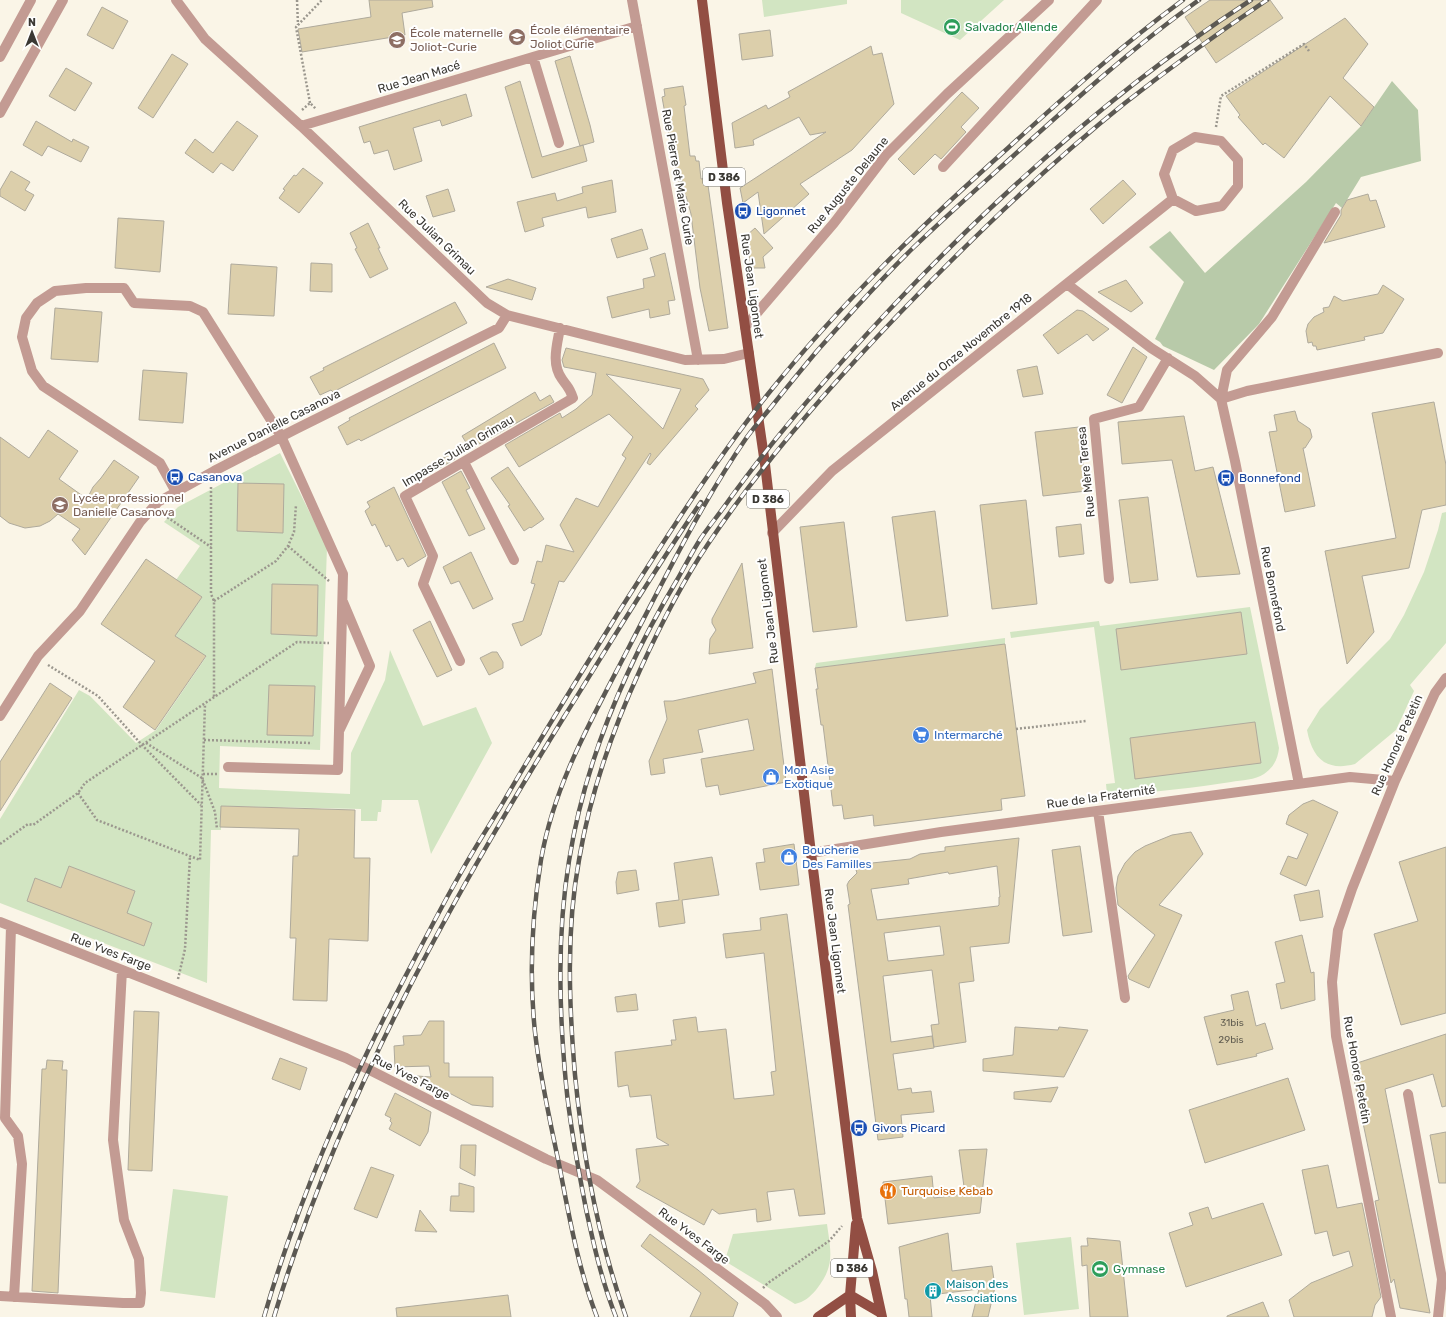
<svg xmlns="http://www.w3.org/2000/svg" width="1446" height="1317" viewBox="0 0 1446 1317" font-family="Rubik,sans-serif">
<rect width="100%" height="100%" fill="#faf5e7"/>
<path fill="#d2e5c2" d="M762 0H847V4L764 17Z
M901 0H1004L960 40 901 13Z
M280 453 327 547 320 750 220 746 219 788 350 794 351 753 385 680 390 650 423 726 476 707 492 743 431 854 418 800H382L381 812H378L377 821H361V809L221 806V830H211L207 983 0 903V819L79 690 90 696 136 743 156 730 206 657 175 636 202 597 176 580 200 546 164 522 178 507Z
M1446 512V643L1410 685 1414 691 1396 730 1355 764C1325 772 1312 757 1307 730L1320 709 1390 639 1404 615 1424 572 1438 530 1442 513Z
M1250 607 1279 748C1278 759 1273 768 1264 774 1255 780 1242 780 1231 782 1195 788 1158 791 1122 795L1121 792 1107 794 1106 784 1115 783 1094 627 1011 638 1010 632 1099 621 1100 626Z
M1005 638V644L815 668 816 663Z
M173 1189 228 1196 215 1298 160 1291Z
M827 1224C831 1253 835 1266 816 1290 810 1297 804 1302 795 1304L728 1263 726 1257 733 1234Z
M1071 1237 1079 1309 1024 1315 1016 1243Z"/>
<path fill="#b8caa9" d="M1392 81 1418 110 1421 161 1361 177 1342 208 1336 203 1259 324 1214 370 1163 346 1160 342 1155 339 1184 282 1149 247 1170 231 1205 273 1306 182 1361 126Z"/>
<path fill="#dccfab" stroke="#afaa9c" fill-rule="evenodd" d="M369 0H432L433 7 402 13 405 35 302 52 298 29 371 17Z
M1210 0H1270L1283 18 1216 63 1185 17Z
M102 7 128 21 113 49 87 35Z
M1345 18 1368 44 1343 78 1374 107 1361 126 1330 96 1284 158 1265 143 1263 145 1238 117 1240 115 1226 96Z
M770 30 773 56 742 60 739 34Z
M871 46 873 55 882 53 894 104 852 150 800 184 809 194 764 234 758 192 743 203 740 188 826 132 810 135 799 117 753 140 754 145 735 148 732 123 766 105 768 109 790 97 788 92Z
M172 54 188 64 153 118 138 108Z
M570 56 590 125 594 142 580 146 555 61Z
M66 68 92 83 75 111 49 96Z
M520 81 542 157 583 145 587 161 532 178 505 87Z
M683 86 686 105 684 106 690 156H695L696 161H699L701 179 707 178 728 328 709 331 700 288 691 214 686 196H685L683 181 679 182 672 153 662 97 665 96 664 89Z
M962 92 979 108 961 127 966 132 941 159 935 154 914 175 898 159Z
M466 94 472 116 442 126 440 120 413 128 422 161 394 170 388 150 374 154 370 141 364 143 359 127Z
M36 121 72 142 73 139 89 147 81 162 48 146 42 156 23 145Z
M237 121 258 136 233 171 221 163 213 173 185 153 195 139 213 153Z
M303 168 323 183 299 213 279 198 285 190 283 189 294 175 296 176Z
M11 171 30 182 25 190 34 195 25 211 0 196V190Z
M612 180 616 212 588 218 586 207 542 218 544 226 525 232 517 202 555 193 557 201 583 193 582 187Z
M1123 180 1136 194 1103 224 1090 209Z
M448 189 455 211 433 217 426 196Z
M1368 194 1370 201 1376 200 1385 227 1324 243 1341 215V210L1347 200Z
M118 218 164 221 160 272 115 268Z
M368 223 380 248H378L388 269 370 278 355 249 357 248 350 233Z
M755 228 773 248 763 257 765 268H751L747 235Z
M642 229 648 249 617 258 611 239Z
M665 253 675 300 668 301 670 314 650 318 649 309 612 318 607 297 644 288 643 279 655 276 650 258Z
M311 263 332 264V292L310 291Z
M231 264 277 267 274 316 228 314Z
M508 279 536 288 532 300 486 287Z
M1126 280 1143 303 1131 312 1098 292Z
M1383 285 1404 299 1383 333 1364 337 1365 340 1317 350 1316 346H1313L1312 342 1308 343 1306 331 1308 324 1314 317 1324 312 1323 308 1329 307 1334 296 1343 301 1378 294Z
M455 302 467 323 333 392 331 390 320 395 310 377 324 370 323 368Z
M55 308 102 312 98 362 51 359Z
M1077 310 1083 311 1109 329 1093 341 1087 334 1058 354 1043 335Z
M494 343 506 368 361 441 359 439 347 445 338 427 350 420 349 418Z
M1133 347 1147 357 1122 403 1107 395Z
M566 348 703 379 709 390 695 406 698 409 650 465 647 463 651 454 650 453 564 582 559 581 541 635 521 646 512 624 523 621 535 584 531 583 537 561 542 562 546 545 574 552 560 525 576 498 598 507 626 458 622 455 633 437 609 414 519 467 505 445 560 413 562 418 576 409 592 395 596 373 564 367 562 360ZM606 374 681 389 663 429 607 375Z
M1037 366 1043 394 1023 397 1017 370Z
M143 370 187 373 183 423 139 420Z
M535 392 540 401 550 395 554 402 470 449 462 436Z
M1434 402 1446 465V505L1422 510 1409 568 1362 576 1374 632 1347 664 1325 551 1396 538 1372 413Z
M1295 411 1298 421 1310 429 1312 437 1305 448H1303L1315 506 1285 512 1269 432 1277 431 1274 415Z
M1184 416 1195 471 1213 467 1240 574 1197 577 1172 460 1122 464 1118 422Z
M1079 427 1086 491 1043 496 1035 432Z
M48 430 78 451 59 479 87 499 93 487 101 478 114 460 139 477 85 555 72 540 80 529 58 514 50 521 40 526 25 528 9 523 0 516V437L29 458Z
M452 453 455 459 436 470 433 464Z
M508 467 544 519 531 528 530 527 524 531 508 506 510 505 491 478Z
M461 471 470 488 466 490 485 529 469 536 442 482Z
M238 483 284 484 283 533 237 531Z
M394 487 426 556 408 567 403 558 397 561 389 545 386 547 375 524 372 526 365 511 370 507 367 502Z
M1148 497 1158 580 1130 583 1119 500Z
M1026 500 1037 604 992 609 980 505Z
M935 511 948 616 906 621 892 517Z
M844 522 857 627 813 632 800 527Z
M1081 524 1084 554 1059 557 1056 527Z
M471 552 493 599 473 609 459 581 451 584 443 567Z
M146 559 202 597 175 636 206 656 155 730 123 707 155 661 101 624Z
M742 563 753 648 709 654 710 639 716 630 712 623V619Z
M272 584 318 585 317 636 271 634Z
M1241 612 1247 654 1121 670 1116 629Z
M430 621 452 670 437 677 413 630Z
M1005 644 1025 796 1001 799 1002 810 874 826 873 815 844 819 842 805 833 806 823 725H821L816 689H818L815 668Z
M492 652H497L503 662V668L489 675 480 658Z
M772 669 786 782 720 795 718 785 706 787 701 759 754 750 748 719 698 730 703 752 663 759 665 773 651 775 649 761 667 719 664 701H673L756 683 753 673Z
M50 683 72 698 0 811V762Z
M269 685 315 686 313 736 267 735Z
M1255 722 1261 763 1135 779 1130 738Z
M1313 800 1338 812 1306 886 1280 874 1288 856 1297 859 1308 834 1286 824 1289 815 1303 804Z
M221 806 355 810 354 858H370L368 941 329 939 327 1001 293 1000 296 938H290L293 856H298L299 829 220 827Z
M1191 832 1203 854 1159 905 1182 915 1149 988 1129 979 1128 976 1155 935 1118 905 1116 888 1118 876 1125 863 1135 852 1145 846 1172 835Z
M1019 838 1009 943 970 947 974 981 959 983 966 1042 934 1047 931 1025 939 1024 932 970 883 976 891 1042 932 1036 934 1048 893 1054 898 1090 911 1088 912 1093 931 1091 934 1112 901 1115 903 1137 878 1140 848 905 850 904 847 885 849 881 857 873 856 870 872 863 910 859 920 854 945 851V847ZM997 866 1000 897H999V905L998 906 877 920 871 889 909 884 908 879 948 872 949 874ZM940 926 944 955 888 961 884 933Z
M794 844 799 885 760 890 756 863 765 862 763 849Z
M1080 846 1092 932 1063 936 1052 850Z
M1446 847V1013L1401 1025 1374 934 1418 921 1399 862Z
M712 857 719 895 682 900 685 923 659 927 656 903 679 900 674 863Z
M69 866 135 891 127 913 152 923 144 946 27 901 35 878 61 888Z
M636 870 639 890 617 894 616 882 618 872Z
M1319 890 1323 917 1300 921 1294 895Z
M787 914 825 1214 799 1216 794 1189 767 1192 771 1220 757 1222 756 1209 719 1214 712 1209 704 1225 636 1187 640 1181 636 1149 669 1145 657 1138 651 1095 630 1097 628 1085 618 1087 615 1052 672 1045 671 1040H676L673 1020 696 1017 698 1032 726 1029 734 1099 774 1095 771 1072 776 1071 764 953 726 958 723 934 761 930 760 918Z
M1302 935 1311 973 1314 972 1315 1000 1281 1009 1276 984 1285 982 1275 942Z
M1248 991 1256 1026 1265 1023 1273 1049 1256 1054 1257 1056 1217 1065 1204 1017 1234 1010 1231 995Z
M636 994 638 1010 617 1012 615 997Z
M134 1011 159 1012 152 1171 128 1170Z
M429 1021H444V1063H449V1077H493V1107L472 1105 417 1076 431 1077 429 1066 395 1067 394 1046 404 1045 403 1036 421 1035Z
M1015 1027 1058 1030 1059 1027 1088 1030 1064 1077 983 1071V1059L1013 1055Z
M1446 1034V1106L1442 1107 1433 1074 1385 1089 1430 1313 1400 1308 1394 1279 1391 1283 1375 1201 1379 1200 1351 1065Z
M280 1058 307 1068 300 1090 272 1079Z
M47 1060 63 1061 62 1070H67L58 1293 32 1291 42 1069H46Z
M1288 1078 1305 1130 1205 1163 1189 1110Z
M1058 1087 1051 1102 1014 1099V1092Z
M395 1093 431 1112 428 1132 420 1146 389 1129 392 1123 390 1121 391 1118 385 1115Z
M1446 1132V1183H1439L1430 1135Z
M461 1145H476L475 1176 460 1168Z
M987 1149 980 1213 888 1224 883 1182 932 1176 934 1198 965 1194 959 1150Z
M1328 1165 1337 1208 1362 1203 1381 1297 1375 1305 1372 1317H1294L1289 1300 1311 1283 1353 1266 1349 1251 1333 1256 1327 1231 1315 1234 1302 1170Z
M371 1167 394 1175 377 1218 354 1209Z
M459 1183 474 1187V1212L450 1211 451 1196H459Z
M1263 1203 1282 1255 1186 1287 1169 1233 1193 1225 1189 1213 1208 1207 1212 1219Z
M420 1210 437 1232 415 1231Z
M948 1233 952 1271 992 1266 995 1287 988 1317H972L979 1289 930 1295 932 1317H909L907 1299H905L899 1247Z
M650 1234 698 1270 738 1303 733 1317H690L701 1293 641 1246Z
M1087 1238 1120 1241 1128 1317H1090L1087 1265 1082 1266 1081 1246H1088Z
M508 1295 511 1317H397L396 1308Z
M1263 1302 1269 1317H1227V1316Z"/>
<g fill="none" stroke-linecap="round" stroke-linejoin="round">
<path stroke="#9b978e" stroke-width="2.5" stroke-dasharray="2 2" stroke-linecap="butt" d="M297 0 298 25
M310 103 296 27 322 0
M302 110 310 103 316 109
M1216 127 1221 96 1304 44 1309 51
M211 487V594L214 601V698
M164 515 211 547
M288 546 329 581
M214 601 276 561 288 546 294 532 296 505
M48 665 98 696 142 745 201 805
M1016 729 1086 721
M204 740 312 743
M146 743 202 778 215 812 217 829
M203 774H218
M78 793 97 820 200 860 205 704
M0 844 28 824 33 825 78 793 85 783 297 642 329 643
M178 979 185 949 190 856
M763 1288 768 1283 829 1241 842 1226"/>
<path stroke="#c39b93" stroke-width="10" d="M176 0 205 39 301 126 487 303 507 315 685 360 724 359 749 353
M632 0 698 360
M0 57 31 0
M533 57 559 143
M0 113 63 0
M301 126 637 26
M1195 137 1221 141 1238 160V186L1222 206 1196 211 1173 199 1164 174 1173 150Z
M943 167 1097 0
M1335 212 1272 317 1227 370 1221 399 1247 391 1438 353
M1067 284 1151 348 1195 376 1221 399 1235 461 1299 784
M745 327 834 223 886 155 947 94 1049 0
M464 462 514 560
M176 492 160 463 43 386 32 371 22 337 26 318 37 303 55 291 86 288H124L134 303 190 306 203 312 281 436 343 574 339 731 370 666 343 602
M772 533 832 471 1173 199
M1109 579 1094 419 1139 407 1168 358
M460 661 423 584 433 556 405 496 573 398C569 386 568 388 562 379 551 364 557 345 560 328
M0 716 38 656 80 611 140 522 158 502 214 471 296 429 499 328 507 315
M228 767 338 770 339 731
M1098 811 1125 998
M811 853 941 832 1350 777 1395 781
M0 922 346 1058 546 1159 597 1180 765 1304 777 1317
M11 927 5 1118 18 1136 22 1164 14 1297
M1408 1094 1442 1279 1438 1317
M0 1296 123 1303H140L141 1293 139 1259 124 1220 113 1140 122 970
M1391 1317 1336 1036 1332 982 1338 930 1352 889 1395 781 1435 693 1446 678"/>
<path stroke="#924e43" stroke-width="10" d="M702 0 727 203 765 464 811 853 857 1218 872 1271 882 1317
M818 1317 850 1295 881 1313
M851 1317 850 1295 856 1224"/>
<g stroke="#5c5953" stroke-width="4.5">
<path id="rail" d="M264 1317C298 1199 348 1086 405 977 423 943 440 909 459 876 472 852 487 829 501 806 539 740 580 675 620 610 667 536 714 462 768 394 840 304 923 224 1008 148 1065 96 1122 45 1183 0
M274 1317C338 1103 447 906 564 717 609 645 653 572 701 502
M597 1317C578 1268 569 1216 559 1164 550 1121 540 1077 535 1032 529 976 532 916 541 860 554 784 593 717 628 649 665 578 702 502 747 437 755 426 764 416 772 406 787 387 802 369 817 351 848 316 880 280 914 247 942 220 971 194 1001 167 1065 109 1129 50 1199 0
M616 1317C602 1282 594 1246 586 1209 578 1168 570 1126 566 1084 559 1009 557 935 569 861 585 760 625 667 677 580 685 566 692 552 701 538 710 525 720 513 729 500 784 424 846 355 910 288 1013 181 1126 81 1251 0
M626 1317C598 1239 583 1157 575 1075 569 1004 566 930 579 860 590 794 612 731 640 670 660 626 681 584 708 544 763 462 829 387 897 316 969 241 1044 168 1125 103 1171 67 1218 33 1267 0"/>
</g>
<use href="#rail" stroke="#fff" stroke-width="3" stroke-dasharray="9" stroke-linecap="butt"/>
</g>
<defs>
<g id="stadium-disc" transform="scale(0.9)"><circle r="9.5" fill="#2e9e5b" stroke="#fff"/><path d="M0-5a6.5 5 0 1 0 0 10a6.5 5 0 1 0 0-10ZM-3.5-1.8h7v3.6h-7Z" fill="#fff"/></g>
<g id="school-disc" transform="scale(0.9)"><circle r="9.5" fill="#8d6e63" stroke="#fff"/><path d="M0-5L7-2L0 1L-7-2ZM-4 1L0 2.5L4 1V4Q0 6-4 4Z" fill="#fff"/></g>
<g id="bus-disc" transform="scale(0.9)"><circle r="9.5" fill="#1a4fb4" stroke="#fff"/><path d="M-5-6H5V4H4V6H2V4H-2V6H-4V4H-5ZM-3.5-4V0h7V-4ZM-3.5 1.2v1.5H-2V1.2ZM2 1.2v1.5H3.5V1.2Z" fill="#fff"/></g>
<g id="supermarket-disc" transform="scale(0.9)"><circle r="9.5" fill="#3f7fe0" stroke="#fff"/><path d="M-6-5.5h2.5l.6 2H6L4.5 2H-2.5L-4.4-4H-6ZM-1.5 3.2a1.3 1.3 0 1 0 .1 0ZM3 3.2a1.3 1.3 0 1 0 .1 0Z" fill="#fff"/></g>
<g id="shop-disc" transform="scale(0.9)"><circle r="9.5" fill="#3f7fe0" stroke="#fff"/><path d="M-5-2.5h2.3a2.7 3.5 0 0 1 5.4 0H5L5.5 6h-11ZM-1.5-2.5h3a1.5 2.3 0 0 0-3 0Z" fill="#fff"/></g>
<g id="restaurant-disc" transform="scale(0.9)"><circle r="9.5" fill="#e8710a" stroke="#fff"/><path d="M-5-6h1v4h1v-4h1v4h1v-4h1v5L-1.5 .5V6h-2V.5L-5-1ZM5-6V6H3V1.5H1.5Q1.5-4 5-6Z" fill="#fff"/></g>
<g id="building-disc" transform="scale(0.9)"><circle r="9.5" fill="#0f9aa8" stroke="#fff"/><path d="M-4-6H4V6H1V3H-1V6H-4ZM-2.5-4.3h1.7v1.8h-1.7ZM.8-4.3h1.7v1.8H.8ZM-2.5-1h1.7V.8h-1.7ZM.8-1h1.7V.8H.8Z" fill="#fff"/></g>
</defs>
<g fill-rule="evenodd">
<use href="#stadium-disc" x="952" y="27"/>
<use href="#school-disc" x="517" y="37"/>
<use href="#school-disc" x="397" y="40"/>
<use href="#bus-disc" x="743" y="211"/>
<use href="#bus-disc" x="175" y="477"/>
<use href="#bus-disc" x="1226" y="478"/>
<use href="#school-disc" x="60" y="505"/>
<use href="#supermarket-disc" x="921" y="735"/>
<use href="#shop-disc" x="771" y="777"/>
<use href="#shop-disc" x="789" y="857"/>
<use href="#bus-disc" x="859" y="1128"/>
<use href="#restaurant-disc" x="888" y="1191"/>
<use href="#stadium-disc" x="1100" y="1269"/>
<use href="#building-disc" x="933" y="1291"/>
</g>
<g text-anchor="middle" stroke-width="4" stroke-linejoin="round" paint-order="stroke">
<g font-size="10" fill="#625e51">
<text x="1232" y="1026">31bis</text>
<text x="1231" y="1043">29bis</text>
</g>
<g fill="#fff" stroke="#757470" stroke-width="1">
<rect x="703" y="168" width="42" height="18" rx="3"/>
<rect x="747" y="490" width="42" height="18" rx="3"/>
<rect x="831" y="1259" width="42" height="18" rx="3"/>
</g>
<g font-size="11" font-weight="bold" fill="#3a3833">
<text x="724" y="181">D 386</text>
<text x="768" y="503">D 386</text>
<text x="852" y="1272">D 386</text>
</g>
<g font-size="12" fill="#27864d" stroke="#fff" text-anchor="start">
<text x="965" y="31">Salvador Allende</text>
<text x="1113" y="1273">Gymnase</text>
</g>
<g font-size="12" fill="#785e54" stroke="#fff" text-anchor="start">
<text x="530" y="34">École élémentaire<tspan x="530" dy="14">Joliot Curie</tspan></text>
<text x="410" y="37">École maternelle<tspan x="410" dy="14">Joliot-Curie</tspan></text>
<text x="73" y="502">Lycée professionnel<tspan x="73" dy="14">Danielle Casanova</tspan></text>
</g>
<g font-size="12" fill="#3a3833" stroke="#fff">
<text transform="translate(419 77) rotate(-17)" y="4">Rue Jean Macé</text>
<text transform="translate(678 177) rotate(80)" y="4">Rue Pierre et Marie Curie</text>
<text transform="translate(848 185) rotate(-51)" y="4">Rue Auguste Delaune</text>
<text transform="translate(437 237) rotate(44)" y="4">Rue Julian Grimau</text>
<text transform="translate(752 286) rotate(82)" y="4">Rue Jean Ligonnet</text>
<text transform="translate(961 352) rotate(-39)" y="4">Avenue du Onze Novembre 1918</text>
<text transform="translate(274 426) rotate(-27)" y="4">Avenue Danielle Casanova</text>
<text transform="translate(458 451) rotate(-31)" y="4">Impasse Julian Grimau</text>
<text transform="translate(1086 472) rotate(-96)" y="4">Rue Mère Teresa</text>
<text transform="translate(1273 589) rotate(79)" y="4">Rue Bonnefond</text>
<text transform="translate(768 611) rotate(-97)" y="4">Rue Jean Ligonnet</text>
<text transform="translate(1397 745) rotate(-66)" y="4">Rue Honoré Petetin</text>
<text transform="translate(1101 797) rotate(-8)" y="4">Rue de la Fraternité</text>
<text transform="translate(835 941) rotate(83)" y="4">Rue Jean Ligonnet</text>
<text transform="translate(111 952) rotate(21)" y="4">Rue Yves Farge</text>
<text transform="translate(1357 1070) rotate(80)" y="4">Rue Honoré Petetin</text>
<text transform="translate(411 1077) rotate(27)" y="4">Rue Yves Farge</text>
<text transform="translate(694 1236) rotate(37)" y="4">Rue Yves Farge</text>
</g>
<g font-size="12" fill="#164399" stroke="#fff" text-anchor="start">
<text x="756" y="215">Ligonnet</text>
<text x="188" y="481">Casanova</text>
<text x="1239" y="482">Bonnefond</text>
<text x="872" y="1132">Givors Picard</text>
</g>
<g font-size="12" fill="#366cbe" stroke="#fff" text-anchor="start">
<text x="934" y="739">Intermarché</text>
<text x="784" y="774">Mon Asie<tspan x="784" dy="14">Exotique</tspan></text>
<text x="802" y="854">Boucherie<tspan x="802" dy="14">Des Familles</tspan></text>
</g>
<g font-size="12" fill="#c56008" stroke="#fff" text-anchor="start">
<text x="901" y="1195">Turquoise Kebab</text>
</g>
<g font-size="12" fill="#0d838f" stroke="#fff" text-anchor="start">
<text x="946" y="1288">Maison des<tspan x="946" dy="14">Associations</tspan></text>
</g>
</g>
<g transform="translate(32 32)" stroke="#ffffff" stroke-width="3" paint-order="stroke">
<path d="M0-3L7 15L0 10L-7 15Z" fill="#3a3833"/>
<text y="-6" font-size="11" font-weight="bold" text-anchor="middle" fill="#3a3833">N</text>
</g>
</svg>
